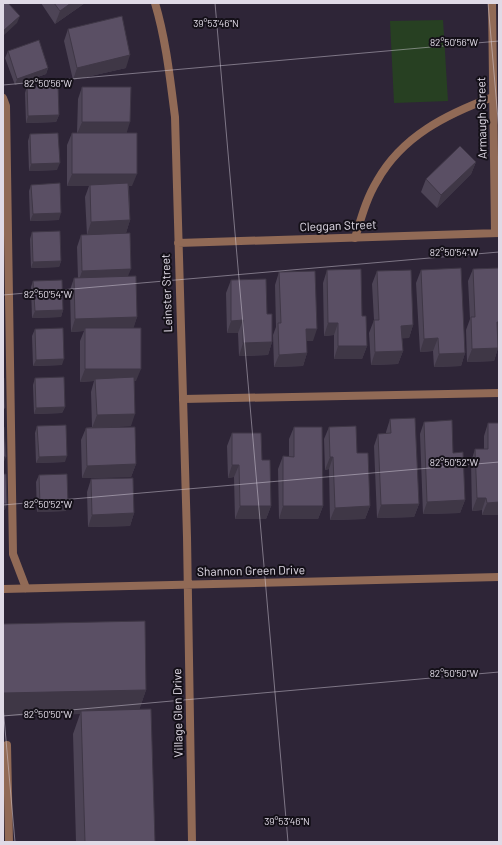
<svg xmlns="http://www.w3.org/2000/svg" width="502" height="845" viewBox="0 0 502 845" font-family="Barlow,sans-serif">
<rect width="100%" height="100%" fill="#2e2537"/>
<path fill="#274022" d="M443 20 448 101 394 103 390 21Z"/>
<g fill="none" stroke-linecap="round" stroke-linejoin="round">
<path stroke="#916a56" stroke-width="8" d="M3 98 6 106 13 554 26 588
M355 238C361 219 366 199 377 181 402 136 447 114 493 97
M183 399 499 393"/>
<path stroke="#916a56" stroke-width="8" d="M155 3C166 40 170 78 175 117L187 537 192 842
M492 3 495 233
M178 243 499 233
M3 589 499 577
M7 745 9 842"/>
</g>
<path fill="#4d4456" d="M41 3H85L55 24Z
M68 29 126 68 73 80 64 41Z
M8 51 48 68 46 74 15 85 5 58Z
M27 86 59 115 56 122 26 123 25 93Z
M82 87 127 133 132 186H129L130 220 126 233 95 234 128 276 137 317 133 328 136 381H134L131 426 111 427 136 464 131 477 82 478 81 440 86 428 92 427 91 392 94 381 80 382V341L84 331 71 332 70 290 74 278H78L77 247 81 235H87L85 197 89 186H67V145L72 133H77L78 99Z
M30 134 57 170 29 171 28 141Z
M476 162 471 174 437 208 421 192 426 179Z
M31 185 59 220 30 221 29 191Z
M32 232 61 261 59 267 31 268 30 239Z
M499 268V334H498V348L494 361 467 362 466 330 470 319 468 281 473 269Z
M327 270 362 316 367 346 362 359H334V335L324 336 323 283Z
M421 270 465 353 461 366 434 367 433 351 420 352 416 283Z
M377 271 413 325 409 338H402L403 351 398 364 371 365 369 333 374 320 372 284Z
M279 272 313 341H307V353L303 366 274 367 273 335 276 327 275 285Z
M231 280 267 314 272 342 268 355 239 356 238 333H227L226 293Z
M33 281 63 310 61 317 32 318 31 287Z
M35 329 62 365 33 366 32 336Z
M35 378 65 407 62 413 34 414 33 385Z
M390 419 419 504 414 517 377 518 374 446 378 434H386V432Z
M424 422 453 453 465 500 460 513 423 514 420 434Z
M488 423H499V515H482V510L472 511 471 462 475 449H484V436Z
M37 426 65 462 36 463 35 433Z
M294 427 323 506 318 519H279L278 469 283 456 289 457V439Z
M329 427 357 453 370 506 365 519 330 520 329 469 325 470 324 439Z
M232 433 262 460 271 506 266 519H235L234 477 228 478 227 446Z
M39 475 66 511 37 512 36 482Z
M91 479 134 513 130 526 88 527 87 492Z
M3 624 146 690 139 710 155 842H76L73 734 80 714 3 716Z"/>
<path fill="#3f3746" d="M71 3H85L55 24 60 11Z
M20 16 17 23 3 36V31Z
M130 55 126 68 73 80 77 68Z
M48 68 46 74 15 85 17 79Z
M59 115 56 122 26 123 28 116Z
M82 122H130L126 135 77 134Z
M476 162 471 174 437 208 441 195Z
M60 163 57 170 29 171 31 164Z
M72 174H137L132 186H90V185L89 186H67Z
M61 213 59 220 30 221 33 214Z
M130 220 126 233 87 235 91 222Z
M61 261 59 267 31 268 33 262Z
M131 269 126 281 78 283 82 271Z
M63 310 61 317 32 318 35 311Z
M137 317 133 330 85 328 84 331 71 332 75 319Z
M243 320 238 333H227L231 321Z
M497 322H499V334H492Z
M328 323H338L334 335 324 336Z
M413 325 409 338 397 339 401 326Z
M306 329H317L313 341H302Z
M438 338 433 351 420 352 424 339Z
M272 342 268 355 239 356 243 343Z
M338 346H367L362 359H334Z
M498 348 494 361 467 362 472 349Z
M403 351 398 364 371 365 375 352Z
M307 353 303 366 274 367 279 355Z
M465 353 461 366 434 367 439 354Z
M64 359 62 365 33 366 36 360Z
M85 369H141L136 381H95V379L94 381 80 382Z
M65 407 62 413 34 414 36 408Z
M135 414 131 426 92 428 97 415Z
M67 456 65 462 36 463 39 457Z
M3 457H6L3 464Z
M330 457H333L329 469 325 470Z
M136 464 131 477 82 478 87 466Z
M232 465H239L234 477 228 478Z
M477 498H486L482 510 472 511Z
M465 500 460 513 423 514 427 502Z
M499 502V515H482L487 503Z
M3 504H7L5 510H3Z
M68 504 66 511 37 512 40 505Z
M419 504 414 517 377 518 381 505Z
M240 506H271L266 519H235Z
M283 506H323L318 519H279Z
M370 506 365 519 330 520 335 508Z
M134 513 130 526 88 527 92 515Z
M146 690 138 713 81 711 80 714 3 716V693Z"/>
<path fill="#5a4f64" stroke="#3f3746" d="M3 3H8L20 16 3 31Z
M54 3H71L60 11Z
M122 16 130 55 77 68 68 29Z
M39 40 48 68 17 79 8 51Z
M58 85 59 115 28 116 27 86Z
M82 87H131L130 122H82Z
M58 133 60 163 31 164 30 134Z
M72 133H137V174H72Z
M460 146 476 162 441 195 426 179Z
M60 183 61 213 33 214 31 185Z
M128 183 130 220 91 222 90 185Z
M60 231 61 261 33 262 32 232Z
M130 233 131 269 82 271 81 235Z
M461 268 465 353 439 354 438 338 424 339 421 270Z
M499 268V322H497L498 348 472 349 471 317H475L473 269Z
M361 269 362 316H366L367 346H338V323H328L327 270Z
M411 270 413 325 401 326 403 351 375 352 374 320H379L377 271Z
M315 271 317 329H306L307 353 279 355 278 323H281L279 272Z
M136 276 137 317 75 319 74 278Z
M266 279 267 314H272V342L243 343V320L231 321V280Z
M62 280 63 310 35 311 33 281Z
M63 328 64 359 36 360 35 329Z
M85 328H141V369H85Z
M64 377 65 407 36 408 35 378Z
M134 377 135 414 97 415 95 379Z
M3 378H4L5 408 3 409Z
M415 418 419 504 381 505 378 434 391 433 390 419Z
M452 420 453 453 463 452 465 500 427 502 424 422Z
M488 423H499V502L487 503 486 498H477L475 449H488Z
M66 425 67 456 39 457 37 426Z
M356 426 357 453H368L370 506 335 508 333 457H330L329 427Z
M3 427H4L6 457H3Z
M135 427 136 464 87 466 86 428Z
M294 427H322L323 506H283V456L294 457Z
M232 433H261L262 460H270L271 506H240L239 465H232Z
M3 474H6L7 504H3Z
M67 474 68 504 40 505 39 475Z
M133 478 134 513 92 515 91 479Z
M145 621 146 690 3 693V624Z
M151 709 155 842H85L81 711Z"/>
<path fill="none" stroke="#e0dae6" stroke-width="1" stroke-opacity="0.45" d="M215 3 288 842M488 3 499 131M3 85 499 41M3 295 499 252M3 505 499 462M3 706 15 842M3 716 499 672"/>
<g text-anchor="middle" stroke-width="4" stroke-linejoin="round" paint-order="stroke">
<g font-size="12" fill="#e0dae6" stroke="#141018">
<text transform="translate(482 118) rotate(-91)" y="4">Armaugh Street</text>
<text transform="translate(338 226) rotate(-2)" y="4">Cleggan Street</text>
<text transform="translate(167 293) rotate(-92)" y="4">Leinster Street</text>
<text transform="translate(251 571) rotate(-1)" y="4">Shannon Green Drive</text>
<text transform="translate(178 713) rotate(-91)" y="4">Village Glen Drive</text>
</g>
</g>
<g font-size="10" text-anchor="middle" fill="#e0dae6" stroke="#141018" stroke-width="4" stroke-linejoin="round" paint-order="stroke">
<text x="216" y="27">39°53'46"N</text>
<text x="454" y="46">82°50'56"W</text>
<text x="48" y="87">82°50'56"W</text>
<text x="454" y="256">82°50'54"W</text>
<text x="48" y="298">82°50'54"W</text>
<text x="454" y="466">82°50'52"W</text>
<text x="48" y="508">82°50'52"W</text>
<text x="454" y="677">82°50'50"W</text>
<text x="48" y="718">82°50'50"W</text>
<text x="287" y="825">39°53'46"N</text>
</g>
<rect width="502" height="845" fill="none" stroke="#e0dae6" stroke-width="8"/>
</svg>
